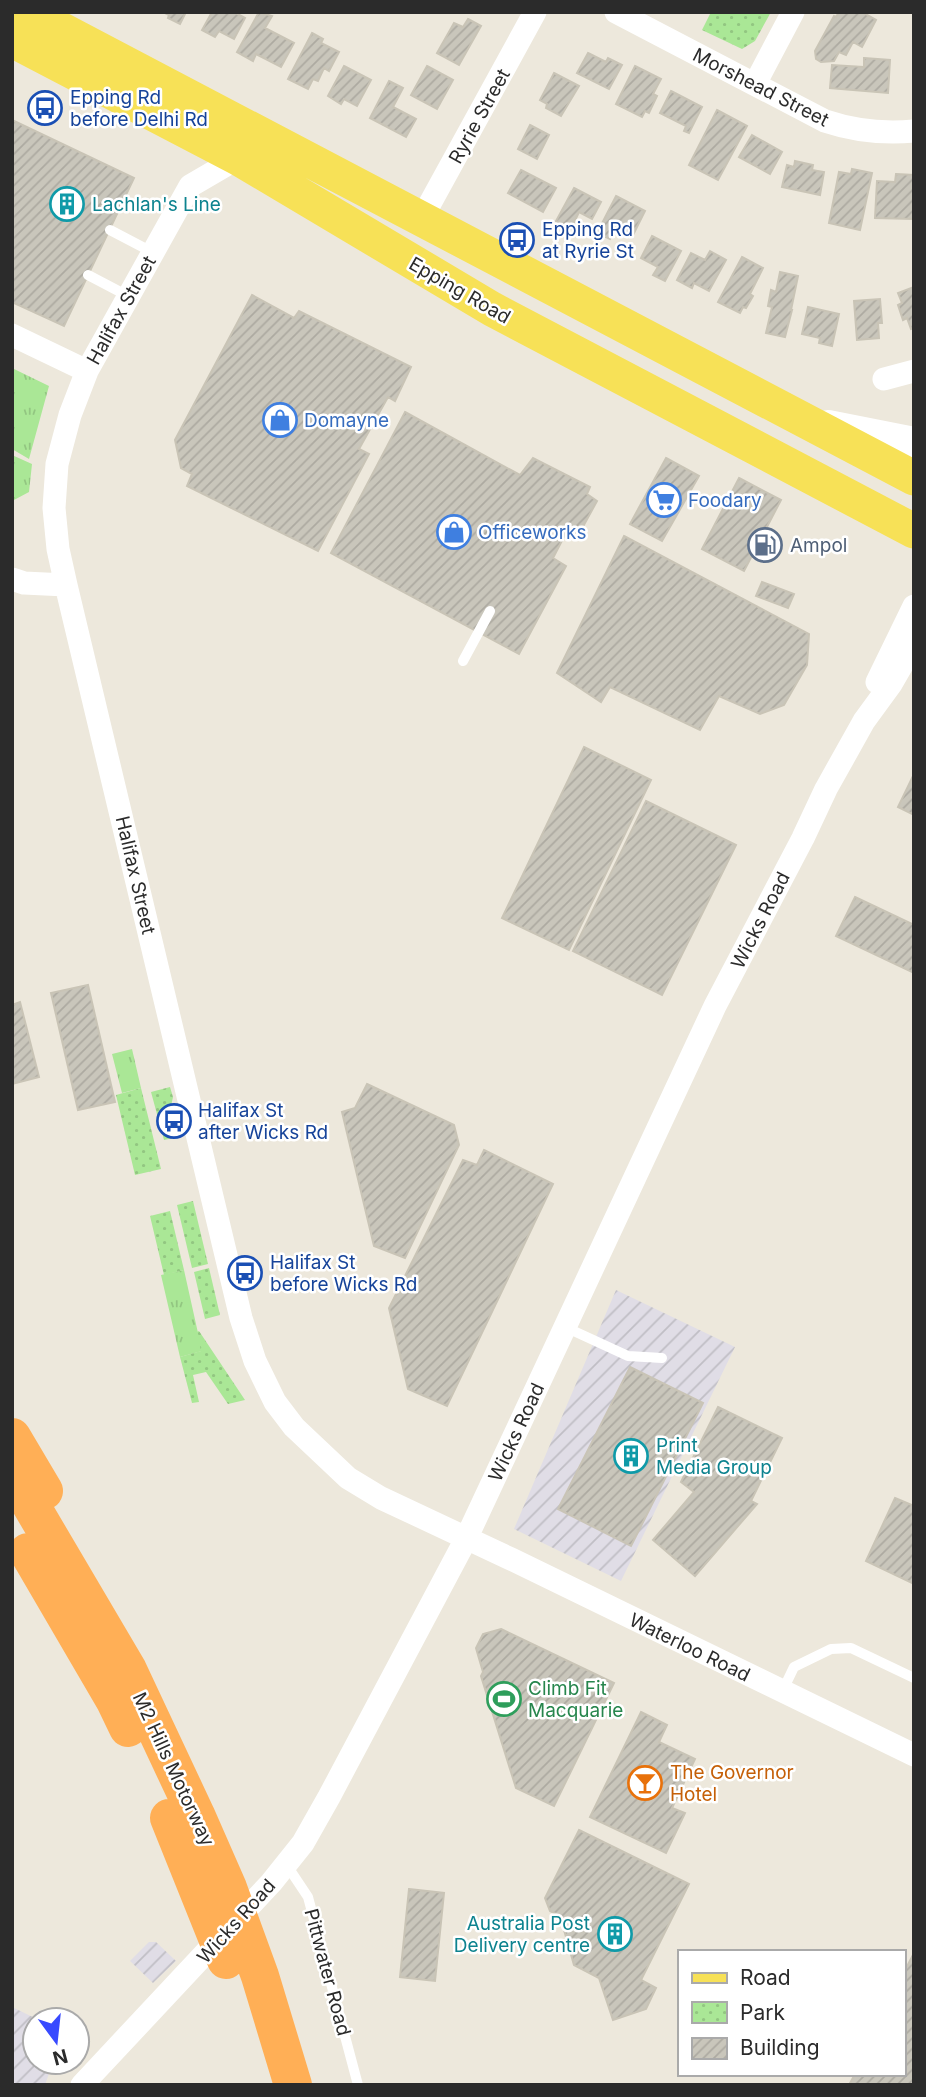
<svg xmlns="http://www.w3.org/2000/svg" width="926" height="2097" viewBox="0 0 926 2097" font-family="Inter,sans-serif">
<defs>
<pattern id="industrial-furrows" width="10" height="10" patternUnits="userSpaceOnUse" patternTransform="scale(1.75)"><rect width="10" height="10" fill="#e0dde6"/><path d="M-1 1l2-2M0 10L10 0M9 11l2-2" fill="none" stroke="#c0bec5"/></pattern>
<pattern id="grass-tufts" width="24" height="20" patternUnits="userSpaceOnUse" patternTransform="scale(1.75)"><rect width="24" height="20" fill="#aae796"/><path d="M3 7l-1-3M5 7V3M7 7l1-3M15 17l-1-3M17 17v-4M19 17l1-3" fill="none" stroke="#92c681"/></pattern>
<pattern id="park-dots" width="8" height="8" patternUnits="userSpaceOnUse" patternTransform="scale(1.75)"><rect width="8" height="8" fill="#aae796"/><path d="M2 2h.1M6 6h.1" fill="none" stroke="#92c681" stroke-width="1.8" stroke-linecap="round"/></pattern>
<pattern id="building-hatch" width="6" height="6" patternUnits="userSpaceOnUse" patternTransform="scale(1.75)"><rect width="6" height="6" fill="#c9c6bb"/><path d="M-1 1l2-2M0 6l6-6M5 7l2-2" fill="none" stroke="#adaaa1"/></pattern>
</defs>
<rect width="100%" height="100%" fill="#ede8dc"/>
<path fill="url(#industrial-furrows)" d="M616 1290 735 1347 621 1581 514 1529Z
M149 1942H156L176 1961 153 1983 130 1961Z
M12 2007 39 2020H35V2062H53L45 2085H12Z"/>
<path fill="url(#grass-tufts)" d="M12 368 49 386 29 459 12 449Z
M12 455 32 464 29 492 14 500Z
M132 1049 141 1088 122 1093 112 1054Z
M184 1270 202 1351 180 1357 161 1275Z"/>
<path fill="url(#park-dots)" d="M711 12H771L755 41 742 49 702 30Z
M170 1087 173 1097 168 1120 173 1138 164 1140 151 1092Z
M141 1088 161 1169 135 1175 116 1095Z
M193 1201 208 1264 192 1268 177 1205Z
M170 1211 184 1270 164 1275 150 1216Z
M209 1268 220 1315 205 1319 194 1272Z
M199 1331 245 1400 228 1404 206 1372 193 1375 199 1402 192 1403 180 1357 201 1351 197 1332Z"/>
<path fill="url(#building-hatch)" stroke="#c9c4b6" stroke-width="2" d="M163 12H186L180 24 168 18 169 15Z
M212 12H234L245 18 234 39 219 31 215 37 202 30Z
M259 12 272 16 265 28 294 43 281 67 256 54 253 61 237 52Z
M839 12H862L876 20 862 47 853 42 846 55 839 52 834 61 821 62 816 59 815 51 834 16 836 17Z
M468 19 481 26 459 65 437 53 454 23 463 27Z
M312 33 323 39 321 43 339 52 329 71 324 68 318 81 313 79 308 89 288 79Z
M588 53 606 62 608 58 622 65 609 89 577 73Z
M864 58 890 60 888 93 830 88 832 65 864 67Z
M344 66 371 80 357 106 344 99 341 104 328 96Z
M427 66 453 80 437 109 411 95Z
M635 66 661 79 653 94 657 96 649 113 645 111 642 117 616 104Z
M554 73 579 86 561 116 546 108 547 104 540 100Z
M389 81 403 88 393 107 416 119 406 137 370 118Z
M671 91 702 107 689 133 684 131 686 126 660 113Z
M717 110 747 126 718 180 689 165Z
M12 120 134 178 64 326 12 302Z
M530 125 549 135 537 159 518 149Z
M752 135 782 152 770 174 739 157Z
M795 161 813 165 812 170 824 172 820 195 782 187 787 165 794 167Z
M852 169 872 173 860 230 829 223 839 172 851 174Z
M521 170 556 188 543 212 508 193Z
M896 174 914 175 913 219 875 218 877 181 895 182Z
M574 188 601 202 592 219 579 212 571 229 556 221Z
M616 196 645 211 633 235 615 229 610 239 597 233Z
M652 236 681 251 665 281 653 275 658 267 641 258Z
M710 251 726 260 709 291 694 283 692 288 677 280 691 253 705 260Z
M742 257 763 268 750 294 753 296 746 308 743 307 740 313 718 302Z
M780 272 798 276 791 310H792L785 337 766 333 772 307 768 306 771 290 776 292Z
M914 287V328L911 329 907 318 903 320 898 305 902 303 898 293Z
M252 295 294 318 299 311 411 367 395 401 388 397 359 449 369 454 318 551 187 486 192 474 181 468 175 440Z
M880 299 882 323H878L879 338 857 340 854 301Z
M808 307 839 314 832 346 819 343 820 338 802 334Z
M405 412 520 475 533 458 590 487 587 494 597 501 579 534 568 529 553 558 566 566 519 654 331 553Z
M666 458 699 476 662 541 630 524Z
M739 478 781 500 744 571 702 549Z
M624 536 809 634 807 665 784 705 760 714 719 696 700 730 610 687 601 702 557 673Z
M762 582 794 594 788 608 756 596Z
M584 747 651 780 569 950 502 918Z
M914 774V815L898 807Z
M646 801 736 845 662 995 573 951Z
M855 897 914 925V973L836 936Z
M88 985 115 1102 78 1110 51 993Z
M20 1002 39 1077 12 1084V1005Z
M367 1084 454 1125 459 1145 405 1258 374 1246 342 1112 355 1108Z
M484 1150 553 1184 447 1406 408 1389 389 1308 463 1160 477 1165Z
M630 1367 703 1403 631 1546 558 1509Z
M718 1407 782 1438 751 1501 757 1504 695 1576 653 1540 694 1492 681 1482Z
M895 1498 914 1506V1584L866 1561Z
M501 1629 614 1683 554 1806 516 1788 481 1676 483 1672 476 1648 483 1634Z
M641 1712 667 1725 659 1742 695 1759 672 1808 685 1813 666 1853 590 1817Z
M579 1830 689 1884 641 1980 656 1988 646 2009 613 2020 599 1978 574 1965 560 1916 550 1911 545 1898Z
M409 1889 444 1893 435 1981 400 1977Z
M914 1953V2085H849L855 2074H903V1974Z"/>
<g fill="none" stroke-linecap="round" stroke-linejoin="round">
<path stroke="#fff" stroke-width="10" d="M110 230 152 252
M88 275 128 296
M463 661 490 611
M565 1327 628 1356 662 1358
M782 1692 794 1667 831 1649 851 1648 914 1678
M286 1864 308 1897 358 2085"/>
<path stroke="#fff" stroke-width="23" d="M616 12 825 121C855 131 882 134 914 131
M755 84 793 12
M238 158 190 186 87 371 70 415 57 464 54 508 58 549 66 585 241 1318 255 1361 275 1402 294 1427 348 1478 381 1498 511 1559 914 1755
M422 218 535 12
M12 335 87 371
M884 379 914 371
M12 579 24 583 66 585
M877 682 914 606
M82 2085 271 1883 303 1843 329 1797 466 1539 715 1006 803 838 826 789 864 721 891 684 914 644"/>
<path stroke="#fff" stroke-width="32" d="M828 426 914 443"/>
<path stroke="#f7e157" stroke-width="35" d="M28 12 914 478
M12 40 238 158 492 309 914 531"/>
<path stroke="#ffaf56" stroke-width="38" d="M12 1437 44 1491
M12 1473 128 1670 196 1815 228 1888 260 1976 293 2085
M28 1552 115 1701 128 1728
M169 1818 226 1960"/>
</g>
<defs>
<g id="bus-ring" transform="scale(1.75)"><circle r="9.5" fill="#fff" stroke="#1a4fb4" stroke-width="1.5"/><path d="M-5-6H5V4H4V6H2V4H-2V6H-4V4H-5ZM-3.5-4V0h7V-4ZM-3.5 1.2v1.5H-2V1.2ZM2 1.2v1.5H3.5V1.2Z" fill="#1a4fb4"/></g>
<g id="building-ring" transform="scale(1.75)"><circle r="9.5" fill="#fff" stroke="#0f9aa8" stroke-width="1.5"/><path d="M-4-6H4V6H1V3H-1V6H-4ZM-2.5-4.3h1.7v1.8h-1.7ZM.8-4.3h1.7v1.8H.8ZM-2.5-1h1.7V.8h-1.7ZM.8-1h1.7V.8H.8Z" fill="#0f9aa8"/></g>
<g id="shop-ring" transform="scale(1.75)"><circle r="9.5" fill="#fff" stroke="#3f7fe0" stroke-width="1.5"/><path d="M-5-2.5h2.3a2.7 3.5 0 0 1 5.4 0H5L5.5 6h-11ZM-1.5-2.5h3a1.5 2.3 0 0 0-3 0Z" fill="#3f7fe0"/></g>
<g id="supermarket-ring" transform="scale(1.75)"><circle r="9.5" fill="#fff" stroke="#3f7fe0" stroke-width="1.5"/><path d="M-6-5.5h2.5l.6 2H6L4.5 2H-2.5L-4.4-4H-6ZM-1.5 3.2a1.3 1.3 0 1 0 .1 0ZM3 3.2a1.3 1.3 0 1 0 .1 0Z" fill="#3f7fe0"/></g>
<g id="fuel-ring" transform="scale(1.75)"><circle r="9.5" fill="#fff" stroke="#5c6f8a" stroke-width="1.5"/><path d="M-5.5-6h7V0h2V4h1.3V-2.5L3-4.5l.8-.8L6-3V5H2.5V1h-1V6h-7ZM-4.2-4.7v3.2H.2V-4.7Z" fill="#5c6f8a"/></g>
<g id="stadium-ring" transform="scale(1.75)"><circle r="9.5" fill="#fff" stroke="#2e9e5b" stroke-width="1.5"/><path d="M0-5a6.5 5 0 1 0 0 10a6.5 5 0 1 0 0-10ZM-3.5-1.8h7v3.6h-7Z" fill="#2e9e5b"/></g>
<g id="bar-ring" transform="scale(1.75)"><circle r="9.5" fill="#fff" stroke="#e8710a" stroke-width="1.5"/><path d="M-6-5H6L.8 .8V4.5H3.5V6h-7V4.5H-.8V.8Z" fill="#e8710a"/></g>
</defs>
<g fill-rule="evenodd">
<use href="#bus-ring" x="45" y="108"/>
<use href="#building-ring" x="67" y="204"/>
<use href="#bus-ring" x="517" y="240"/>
<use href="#shop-ring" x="280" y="420"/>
<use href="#supermarket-ring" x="664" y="500"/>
<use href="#shop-ring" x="454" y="532"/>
<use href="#fuel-ring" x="765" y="545"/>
<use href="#bus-ring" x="174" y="1121"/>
<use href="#bus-ring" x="245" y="1273"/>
<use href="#building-ring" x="631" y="1456"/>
<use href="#stadium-ring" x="504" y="1699"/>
<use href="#bar-ring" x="645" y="1783"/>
<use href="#building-ring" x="615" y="1934"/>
</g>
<g text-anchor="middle" stroke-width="5" stroke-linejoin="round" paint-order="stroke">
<g font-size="19" fill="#2b2b2b" stroke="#fff">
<text transform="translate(761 87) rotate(27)" y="7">Morshead Street</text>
<text transform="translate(479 116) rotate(-61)" y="7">Ryrie Street</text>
<text transform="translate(460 290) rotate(30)" y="7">Epping Road</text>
<text transform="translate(121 310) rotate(-61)" y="7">Halifax Street</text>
<text transform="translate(136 875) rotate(77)" y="7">Halifax Street</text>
<text transform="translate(760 920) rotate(-63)" y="7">Wicks Road</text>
<text transform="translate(516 1432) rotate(-65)" y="7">Wicks Road</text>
<text transform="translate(690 1647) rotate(26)" y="7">Waterloo Road</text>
<text transform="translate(174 1769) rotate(65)" y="7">M2 Hills Motorway</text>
<text transform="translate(236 1921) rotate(-48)" y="7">Wicks Road</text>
<text transform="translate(328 1972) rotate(75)" y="7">Pittwater Road</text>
</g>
<g font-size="19" fill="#164399" stroke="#fff" text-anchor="start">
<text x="70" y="104">Epping Rd<tspan x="70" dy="22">before Delhi Rd</tspan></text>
<text x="542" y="236">Epping Rd<tspan x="542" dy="22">at Ryrie St</tspan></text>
<text x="198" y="1117">Halifax St<tspan x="198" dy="22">after Wicks Rd</tspan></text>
<text x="270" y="1269">Halifax St<tspan x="270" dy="22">before Wicks Rd</tspan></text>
</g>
<g font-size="19" fill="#0d838f" stroke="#fff" text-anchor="start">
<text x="92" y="211">Lachlan's Line</text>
<text x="656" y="1452">Print<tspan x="656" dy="22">Media Group</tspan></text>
<text x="590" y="1930" text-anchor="end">Australia Post<tspan x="590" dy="22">Delivery centre</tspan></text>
</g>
<g font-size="19" fill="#366cbe" stroke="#fff" text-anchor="start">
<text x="304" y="427">Domayne</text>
<text x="688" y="507">Foodary</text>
<text x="478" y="539">Officeworks</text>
</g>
<g font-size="19" fill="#4e5e75" stroke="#fff" text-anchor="start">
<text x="790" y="552">Ampol</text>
</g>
<g font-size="19" fill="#27864d" stroke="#fff" text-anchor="start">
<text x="528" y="1695">Climb Fit<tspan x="528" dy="22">Macquarie</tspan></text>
</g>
<g font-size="19" fill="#c56008" stroke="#fff" text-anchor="start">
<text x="670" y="1779">The Governor<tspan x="670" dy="22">Hotel</tspan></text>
</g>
</g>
<rect width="926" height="2097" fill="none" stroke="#2b2b2b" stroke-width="28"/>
<rect x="678" y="1950" width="228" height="126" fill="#ffffff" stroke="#aaaaaa" stroke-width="2"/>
<rect x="692" y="1973" width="35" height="10" fill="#f7e157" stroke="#aaaaaa" stroke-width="2"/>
<text x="740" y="1985" font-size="21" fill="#2b2b2b">Road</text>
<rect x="692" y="2002" width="35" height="21" fill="url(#park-dots)" stroke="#aaaaaa" stroke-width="2"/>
<text x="740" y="2020" font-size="21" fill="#2b2b2b">Park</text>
<rect x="692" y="2038" width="35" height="21" fill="url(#building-hatch)" stroke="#aaaaaa" stroke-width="2"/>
<text x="740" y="2055" font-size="21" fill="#2b2b2b">Building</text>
<g transform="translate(56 2041) rotate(165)"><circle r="33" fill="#ffffff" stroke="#aaaaaa" stroke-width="2"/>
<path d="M0-5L12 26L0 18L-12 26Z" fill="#384aff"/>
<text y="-10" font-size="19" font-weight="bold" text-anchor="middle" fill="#2b2b2b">N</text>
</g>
</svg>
